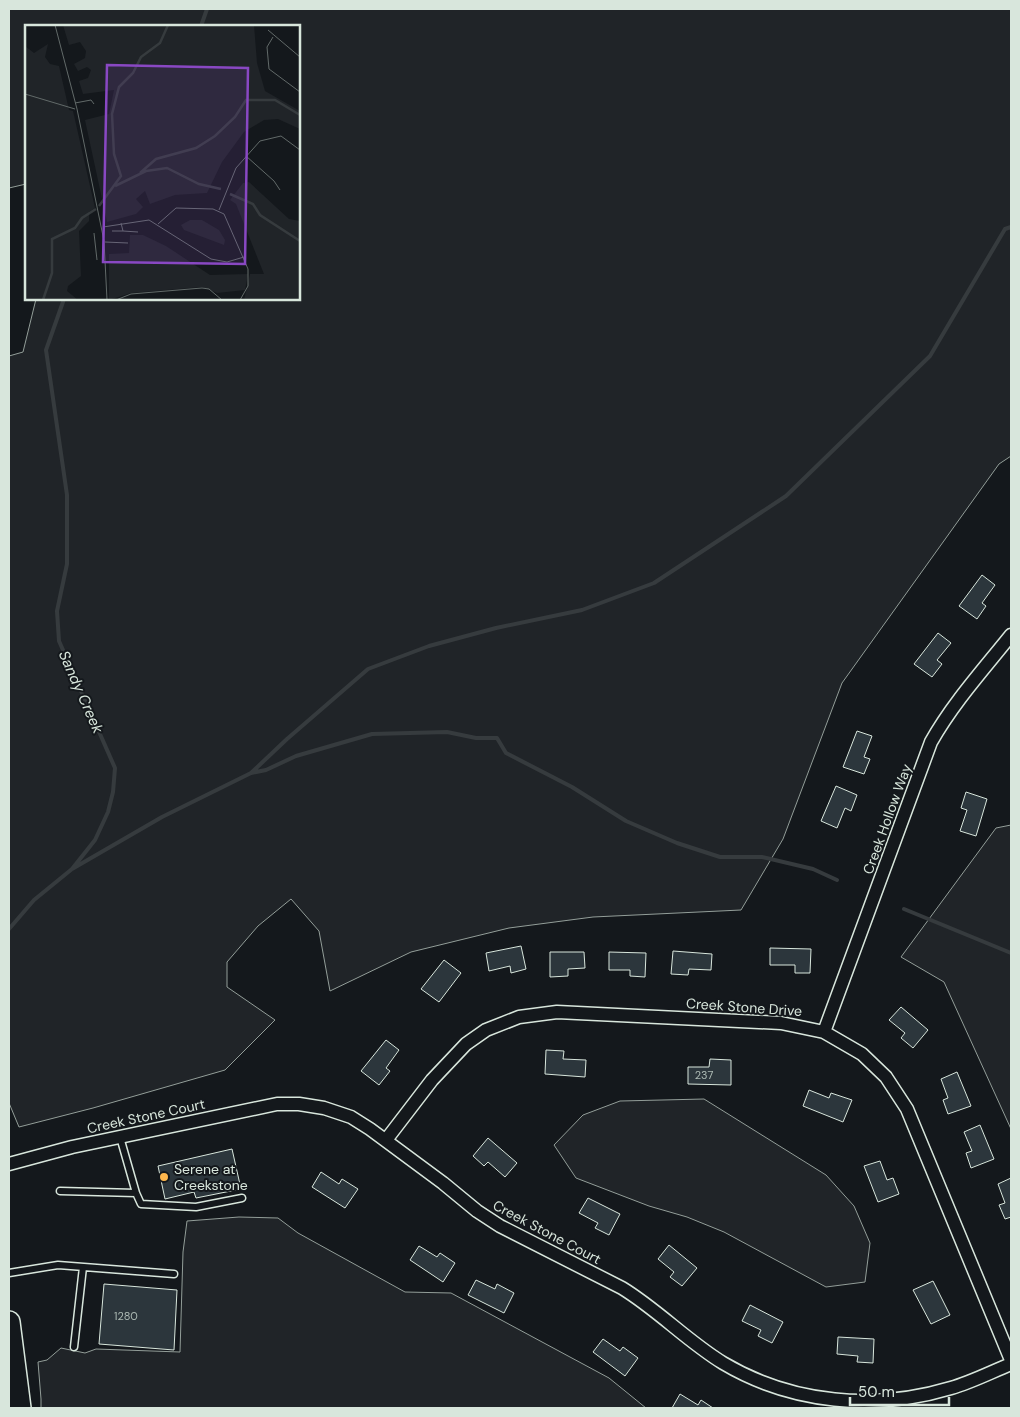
<svg xmlns="http://www.w3.org/2000/svg" width="1020" height="1417" viewBox="0 0 1020 1417" font-family="'DM Sans',sans-serif">
<rect width="100%" height="100%" fill="#14181c"/>
<path fill="#202428" stroke="#939e99" d="M9 9H1011V456L999 464 842 683 783 839 741 910 593 917 509 928 411 952 330 991 319 931 291 899 258 926 227 962V987L275 1020 225 1070 93 1108 19 1127 9 1103V356L23 352 36 299H299V26H26V184L9 188Z
M1011 825V1129L944 982 901 957 996 828Z
M704 1099 826 1175 854 1206 870 1243 865 1282 826 1287 724 1232 687 1217 649 1206 576 1178 554 1145 583 1115 620 1101Z
M239 1217 278 1218 298 1233 405 1292 451 1293 609 1378 646 1408H41V1399L38 1362 47 1360 61 1348 85 1353 96 1349 180 1352 183 1252 187 1221Z"/>
<g fill="none" stroke-linecap="round" stroke-linejoin="round">
<path stroke="#363b3e" stroke-width="4" d="M201 26 207 9
M251 773 287 739 368 669 429 646 496 628 582 610 654 583 786 496 930 356 1005 229 1011 227
M72 869 162 817 251 773 266 770 296 756 372 734 447 732 476 738H497L506 753 572 787 626 821 677 843 720 857H762L813 869 837 880
M904 909 1011 953
M9 929 34 900 72 869 95 840 108 812 113 792 115 768 59 641 57 611 67 564V495L46 350 64 299"/>
</g>
<path fill="#2c363c" stroke="#d8e6dc" d="M982 575 995 585 982 603 986 606 977 619 959 606Z
M938 633 951 643 937 660 942 664 932 677 914 664Z
M857 731 872 736 864 757 870 759 864 774 843 767Z
M836 786 857 795 851 811 845 808 837 828 821 821Z
M966 792 987 799 976 836 960 831 967 810 961 808Z
M521 946 526 969 511 973 510 966 489 971 486 953Z
M770 948 811 949 810 973H795V965H770Z
M673 951 712 954 711 970 689 969 688 975 671 974Z
M550 952H584L585 968 568 969V976L550 977Z
M609 952 646 953 645 977 630 976V970H609Z
M444 960 461 973 439 1002 421 989Z
M901 1007 928 1030 913 1048 901 1038 905 1033 889 1020Z
M386 1040 399 1050 386 1068 390 1071 379 1085 361 1071Z
M546 1050 564 1051 563 1059 586 1060 585 1077 545 1074Z
M710 1059 731 1060V1085L688 1084V1067H709Z
M957 1072 971 1106 948 1114 943 1100 948 1098 941 1079Z
M809 1090 829 1098 831 1093 852 1100 843 1122 803 1106Z
M980 1125 994 1159 971 1168 966 1153 972 1151 964 1132Z
M488 1138 517 1163 505 1177 488 1162 484 1166 473 1156Z
M232 1149 241 1189 196 1198 194 1192 165 1199 158 1166Z
M880 1161 887 1180 893 1178 899 1194 878 1202 864 1166Z
M321 1172 339 1184 342 1179 358 1189 345 1208 312 1187Z
M1011 1178V1217L1005 1219 999 1205 1005 1203 998 1184Z
M588 1198 620 1214 609 1235 595 1228 598 1223 579 1213Z
M669 1245 697 1268 682 1286 670 1277 674 1272 658 1259Z
M419 1246 437 1257 440 1253 455 1263 443 1282 410 1260Z
M476 1280 495 1289 497 1284 514 1293 504 1313 468 1295Z
M933 1281 950 1315 931 1324 913 1290Z
M104 1284 177 1290 174 1350 99 1344Z
M750 1305 783 1322 772 1343 758 1336 761 1330 742 1321Z
M838 1337 874 1339 873 1363 857 1362 858 1356 837 1354Z
M603 1339 620 1351 623 1347 638 1358 625 1376 593 1352Z
M680 1394 698 1405 701 1400 713 1408H672Z"/>
<g fill="none" stroke-linecap="round" stroke-linejoin="round">
<g stroke="#d8e6dc" stroke-width="9">
<path id="lane" d="M60 1191 136 1193 120 1137
M136 1193 141 1204 196 1207 242 1198
M9 1273 58 1265 174 1274
M74 1347 83 1267"/>
</g>
<g stroke="#d8e6dc" stroke-width="15">
<path id="street" d="M824 1032 931 742C953 703 983 670 1011 635
M386 1140 432 1080 466 1044 486 1030 519 1017 557 1012 781 1023 824 1032 862 1054 886 1077 907 1109 1011 1360
M9 1164 72 1147 277 1104H299L324 1108 351 1117 370 1129 443 1183 477 1211 500 1226 622 1288C658 1310 687 1341 723 1363 792 1404 875 1411 951 1388 972 1382 991 1372 1011 1364"/>
</g>
<g stroke="#d8e6dc" stroke-width="24">
<path id="highway" d="M9 1322 20 1408"/>
</g>
<use href="#lane" stroke="#14181c" stroke-width="6"/>
<use href="#street" stroke="#14181c" stroke-width="12"/>
<use href="#highway" stroke="#14181c" stroke-width="21"/>
</g>
<circle fill="#ffb74d" stroke="#14181c" stroke-width="2" cx="164" cy="1177" r="5"/>
<g text-anchor="middle" stroke-width="4" stroke-linejoin="round" paint-order="stroke">
<g font-size="11" fill="#adbab4">
<text x="704" y="1079">237</text>
<text x="126" y="1320">1280</text>
</g>
<g font-size="14" fill="#d8e6dc" stroke="#14181c">
<text transform="translate(887 819) rotate(-70)" y="5">Creek Hollow Way</text>
<text transform="translate(744 1007) rotate(4)" y="5">Creek Stone Drive</text>
<text transform="translate(146 1116) rotate(-12)" y="5">Creek Stone Court</text>
<text transform="translate(547 1232) rotate(28)" y="5">Creek Stone Court</text>
</g>
<g font-size="14" fill="#d8e6dc" stroke="#14181c" text-anchor="start">
<text x="174" y="1174">Serene at<tspan x="174" dy="16">Creekstone</tspan></text>
</g>
<g font-size="15" font-style="italic" fill="#d8e6dc" stroke="#14181c">
<text transform="translate(81 692) rotate(66)" y="5">Sandy Creek</text>
</g>
</g>
<g transform="translate(25 25)">
<rect width="275" height="275" fill="#14181c"/>
<path d="M229 0 232 38 240 66 275 86V104L253 94 239 95 219 107 197 137 182 168 150 170 125 179 120 166 111 174 118 182 111 189 82 197 60 95 84 89 89 65 58 69 54 56 63 53 66 45 62 42 53 46 49 39 60 33 61 26 55 17 44 20 38 0ZM23 19 20 32 25 39 34 41 44 85 48 86 70 183 64 187V196L54 206 56 251 43 261 42 266 53 275H0V21L9 28ZM224 157 264 194 275 196V275H219L225 249H239L211 179 205 175 218 158ZM165 195H177L194 205 200 215 199 220 159 205 156 200ZM105 210H118L141 221 185 250 223 249 220 265 192 268 177 262 106 268 84 275V229L104 228Z" fill="#202428"/>
<path fill="none" stroke="#363b3e" stroke-width="2.5" d="M115 148 131 134 171 123 190 111 210 92 221 75H250L275 90M90 161 121 146 142 143 174 159 196 164M205 169 228 179 235 190 275 216M74 181 96 151 89 129 87 89 94 62 108 48 116 32 135 18 143 0M18 275 27 248V214L50 203 57 193 71 184"/>
<path fill="none" stroke="#626a69" stroke-width="1" d="M30 0 52 84 79 216 82 275M243 5 275 32M248 12 242 22 244 44 275 67M0 69 50 84M50 78 66 75 69 79M221 131 249 156 255 165M194 185 211 143 235 116 256 111 275 125M133 199 151 183 188 184 199 189 223 244V261L215 275M78 202 124 195 186 234 202 237 219 232M87 206H98L96 198M98 206 113 207M69 208 72 235M80 217 103 218M91 275 106 269 177 263 184 264 197 275"/>
<path fill="#8948c3" fill-opacity="0.15" stroke="#8948c3" stroke-width="2.5" d="M82 40 223 43 220 239 78 237Z"/>
<rect width="275" height="275" fill="none" stroke="#d8e6dc" stroke-width="2.5"/>
</g>
<rect width="1020" height="1417" fill="none" stroke="#d8e6dc" stroke-width="20"/>
<path d="M850 1397v8h99v-8" fill="none" stroke="#d8e6dc" stroke-width="2.5"/>
<text x="858" y="1397" font-size="15" fill="#d8e6dc" stroke="#14181c" stroke-width="4" paint-order="stroke">50 m</text>
</svg>
